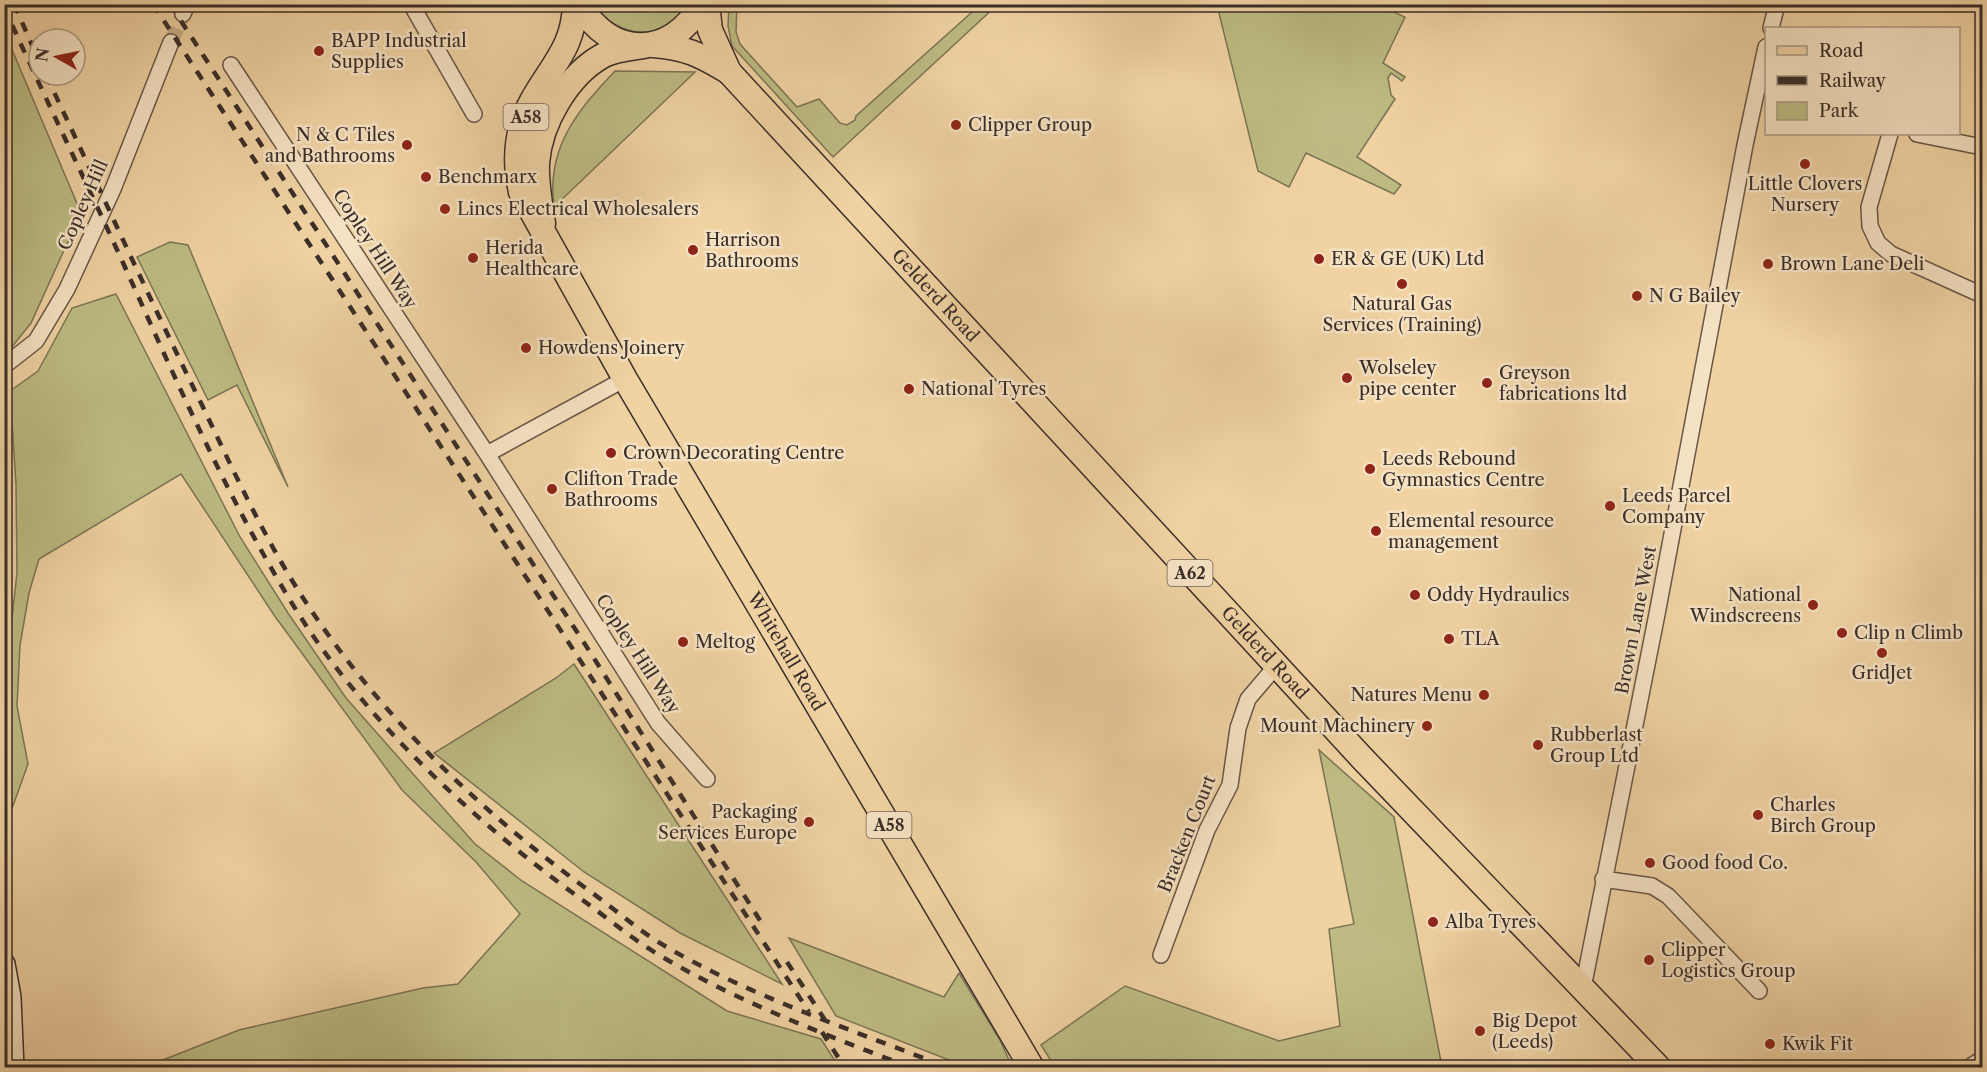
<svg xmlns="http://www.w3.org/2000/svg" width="1987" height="1072" viewBox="0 0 1987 1072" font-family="'Libre Caslon Text',serif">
<rect width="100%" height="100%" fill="#f0d2a3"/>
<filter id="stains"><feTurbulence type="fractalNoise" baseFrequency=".00333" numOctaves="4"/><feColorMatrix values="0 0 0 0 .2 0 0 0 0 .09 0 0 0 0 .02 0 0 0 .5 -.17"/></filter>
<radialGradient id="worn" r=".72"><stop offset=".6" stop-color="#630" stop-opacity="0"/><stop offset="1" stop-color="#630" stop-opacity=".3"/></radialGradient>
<path fill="#bdbb83" stroke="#7c7456" stroke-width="1.5" d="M594 5H688C666 43 617 39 594 5Z
M729 5H737L736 32 740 44 797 107 819 99 840 123 847 125 855 120 856 116 980 5H997L833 157 732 46 728 26Z
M1217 5H1378L1405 17 1383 63 1405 77 1402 81 1391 73 1388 78 1391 95 1395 99 1357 157 1401 185 1394 194 1306 153 1289 187 1258 171Z
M5 33 81 213 31 323 7 353 4 334Z
M615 71 695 72 554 207C546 148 577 111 615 71Z
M170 242 188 245 288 487 237 385 208 400 138 259 137 257Z
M116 294 240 537 288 613 346 698 475 844 522 881 727 1011 821 1039 839 1067H145L239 1030 423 988 458 984 520 914 476 862 402 790 274 615 181 474 39 559 29 593 20 645 17 706 28 764 5 828 4 690 17 573 16 484 10 391 38 371 72 308Z
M574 664 782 984 680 933 584 872 434 753 556 678Z
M1319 750 1394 817 1442 1067H1055L1041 1045 1125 986 1279 1041 1340 1026 1329 929 1354 924Z
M789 938 944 997 959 973 1000 1040 1012 1067H967L836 1016Z"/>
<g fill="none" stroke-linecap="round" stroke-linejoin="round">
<path stroke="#ccb18b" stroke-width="15" stroke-dasharray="15 8" stroke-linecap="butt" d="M171 42 183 14"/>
<g stroke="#685748" stroke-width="18">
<path id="street" d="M411 4 474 114
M183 14 187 4
M1771 28 1777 4
M231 65 487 454 658 723 707 779
M1890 134 1869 207 1870 226 1878 243 1891 254 1982 295
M1917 134 1982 147
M4 366 36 341 67 289 113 189 171 42
M487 454 625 379
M1603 879 1652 886 1668 896 1759 991
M1161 955 1207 830 1230 785 1238 728 1248 699 1276 666
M1583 988 1657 614 1745 145 1766 47
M1968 1068 1982 1059"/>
</g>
<g stroke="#3a2e29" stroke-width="24">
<path id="secondary" d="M4 964 10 997 13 1068"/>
</g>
<g stroke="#3a2e29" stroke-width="27">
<g id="primary">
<path id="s1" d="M575 4C574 48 551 66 532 101 516 130 514 161 521 192L625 379 1032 1068"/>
<path d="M579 4C611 59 670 59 702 4"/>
<path d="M707 4 710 30 729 72"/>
<path id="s2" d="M653 45C685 47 701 55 729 72L1361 757 1659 1068"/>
<path d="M543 223C540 203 536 183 537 163 540 123 568 74 604 55 616 49 631 48 644 46"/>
</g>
</g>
<use href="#street" stroke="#f5e2c3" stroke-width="15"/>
<use href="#secondary" stroke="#f5e2c3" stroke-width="21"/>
<use href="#primary" stroke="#f0d2a3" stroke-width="24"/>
<path stroke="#3a2e29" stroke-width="4.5" stroke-dasharray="10 10" stroke-linecap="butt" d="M14 4 39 61
M153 4 809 1012
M170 4 590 652 761 922
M4 7C43 94 85 179 124 265 176 380 227 497 293 605 364 721 478 825 588 904 611 921 634 940 659 955 738 1002 826 1035 912 1068
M46 75C98 185 148 296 202 405 234 472 266 542 307 604 383 719 481 812 591 892 616 910 639 931 665 946 749 996 858 1032 949 1068
M4 507V529
M787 962 825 1020
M822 1032 845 1068"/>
</g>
<g fill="#8f2418" stroke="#f5e2c3" stroke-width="2">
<circle cx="319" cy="51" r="6"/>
<circle cx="956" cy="125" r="6"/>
<circle cx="407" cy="145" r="6"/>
<circle cx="1805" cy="164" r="6"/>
<circle cx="426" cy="177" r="6"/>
<circle cx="445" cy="209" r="6"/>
<circle cx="693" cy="250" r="6"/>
<circle cx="473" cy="258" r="6"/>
<circle cx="1319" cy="259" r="6"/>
<circle cx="1768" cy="264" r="6"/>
<circle cx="1402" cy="284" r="6"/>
<circle cx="1637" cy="296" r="6"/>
<circle cx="526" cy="348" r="6"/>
<circle cx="1347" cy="378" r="6"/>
<circle cx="1487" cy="383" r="6"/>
<circle cx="909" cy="389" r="6"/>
<circle cx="611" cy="453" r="6"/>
<circle cx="1370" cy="469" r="6"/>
<circle cx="552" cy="489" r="6"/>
<circle cx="1610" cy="506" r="6"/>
<circle cx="1376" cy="531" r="6"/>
<circle cx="1415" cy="595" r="6"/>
<circle cx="1813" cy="605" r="6"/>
<circle cx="1842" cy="633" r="6"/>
<circle cx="1449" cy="639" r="6"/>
<circle cx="683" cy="642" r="6"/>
<circle cx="1882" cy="653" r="6"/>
<circle cx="1484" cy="695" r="6"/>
<circle cx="1427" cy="726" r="6"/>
<circle cx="1538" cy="745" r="6"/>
<circle cx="1758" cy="815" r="6"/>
<circle cx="809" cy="822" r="6"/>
<circle cx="1650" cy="863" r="6"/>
<circle cx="1433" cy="922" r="6"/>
<circle cx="1649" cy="960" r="6"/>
<circle cx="1480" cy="1031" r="6"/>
<circle cx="1770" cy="1044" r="6"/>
</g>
<g text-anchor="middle" stroke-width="5" stroke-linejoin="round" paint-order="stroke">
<g fill="#f5e2c3" stroke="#726457" stroke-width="1.5">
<rect x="503.5" y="104" width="45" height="26" rx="4.5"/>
<rect x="1167.5" y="560" width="45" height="26" rx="4.5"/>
<rect x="866.5" y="812" width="45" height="26" rx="4.5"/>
</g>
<g font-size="16" font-weight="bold" fill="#3a2e29">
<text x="526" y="123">A58</text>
<text x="1190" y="579">A62</text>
<text x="889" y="831">A58</text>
</g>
<g font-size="18" fill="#3a2e29" stroke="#f5e2c3" text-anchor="start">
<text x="331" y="47">BAPP Industrial<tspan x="331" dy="21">Supplies</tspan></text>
<text x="968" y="131">Clipper Group</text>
<text x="395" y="141" text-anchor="end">N &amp; C Tiles<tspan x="395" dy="21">and Bathrooms</tspan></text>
<text x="438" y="183">Benchmarx</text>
<text x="1805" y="190" text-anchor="middle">Little Clovers<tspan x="1805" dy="21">Nursery</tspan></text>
<text x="457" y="215">Lincs Electrical Wholesalers</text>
<text x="705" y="246">Harrison<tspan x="705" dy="21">Bathrooms</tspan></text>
<text x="485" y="254">Herida<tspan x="485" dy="21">Healthcare</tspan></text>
<text x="1331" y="265">ER &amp; GE (UK) Ltd</text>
<text x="1780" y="270">Brown Lane Deli</text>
<text x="1649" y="302">N G Bailey</text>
<text x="1402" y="310" text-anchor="middle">Natural Gas<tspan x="1402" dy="21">Services (Training)</tspan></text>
<text x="538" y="354">Howdens Joinery</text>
<text x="1359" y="374">Wolseley<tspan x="1359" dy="21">pipe center</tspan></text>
<text x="1499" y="379">Greyson<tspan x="1499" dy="21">fabrications ltd</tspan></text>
<text x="921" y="395">National Tyres</text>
<text x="623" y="459">Crown Decorating Centre</text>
<text x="1382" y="465">Leeds Rebound<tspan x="1382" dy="21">Gymnastics Centre</tspan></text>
<text x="564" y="485">Clifton Trade<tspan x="564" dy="21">Bathrooms</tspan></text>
<text x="1622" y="502">Leeds Parcel<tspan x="1622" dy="21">Company</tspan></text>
<text x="1388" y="527">Elemental resource<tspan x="1388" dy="21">management</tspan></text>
<text x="1427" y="601">Oddy Hydraulics</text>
<text x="1801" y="601" text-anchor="end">National<tspan x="1801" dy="21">Windscreens</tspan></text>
<text x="1854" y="639">Clip n Climb</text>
<text x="1461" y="645">TLA</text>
<text x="695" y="648">Meltog</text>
<text x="1882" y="679" text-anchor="middle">GridJet</text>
<text x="1472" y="701" text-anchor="end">Natures Menu</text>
<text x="1415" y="732" text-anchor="end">Mount Machinery</text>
<text x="1550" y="741">Rubberlast<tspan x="1550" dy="21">Group Ltd</tspan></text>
<text x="1770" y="811">Charles<tspan x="1770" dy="21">Birch Group</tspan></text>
<text x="797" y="818" text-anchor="end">Packaging<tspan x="797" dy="21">Services Europe</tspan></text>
<text x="1662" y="869">Good food Co.</text>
<text x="1445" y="928">Alba Tyres</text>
<text x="1661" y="956">Clipper<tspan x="1661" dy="21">Logistics Group</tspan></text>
<text x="1492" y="1027">Big Depot<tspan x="1492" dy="21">(Leeds)</tspan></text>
<text x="1782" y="1050">Kwik Fit</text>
</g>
<g font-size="18" fill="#3a2e29" stroke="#f5e2c3">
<text transform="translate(83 205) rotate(-66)" y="6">Copley Hill</text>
<text transform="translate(375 249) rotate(57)" y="6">Copley Hill Way</text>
<text dy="6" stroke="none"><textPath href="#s2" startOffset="386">Gelderd Road</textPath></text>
<text transform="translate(1636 620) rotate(-79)" y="6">Brown Lane West</text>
<text dy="6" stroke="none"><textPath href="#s1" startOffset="732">Whitehall Road</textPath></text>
<text dy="6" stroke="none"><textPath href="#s2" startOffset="872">Gelderd Road</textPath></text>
<text transform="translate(638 654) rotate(57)" y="6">Copley Hill Way</text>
<text transform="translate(1187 834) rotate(-68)" y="6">Bracken Court</text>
</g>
</g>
<rect width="1987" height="1072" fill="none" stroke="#f0d2a3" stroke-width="24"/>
<rect x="6" y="6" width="1975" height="1060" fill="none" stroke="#3a2e29" stroke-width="3"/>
<rect x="12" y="12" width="1963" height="1048" fill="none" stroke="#3a2e29" stroke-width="1.5"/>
<rect x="1765" y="27" width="195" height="108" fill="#f5e2c3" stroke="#aa9a85" stroke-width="1.5"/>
<rect x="1777" y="46" width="30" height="9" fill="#f0d2a3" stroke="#aa9a85" stroke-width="1.5"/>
<text x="1819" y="57" font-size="18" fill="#3a2e29">Road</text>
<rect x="1777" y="76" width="30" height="9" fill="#3a2e29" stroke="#aa9a85" stroke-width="1.5"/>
<text x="1819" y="87" font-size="18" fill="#3a2e29">Railway</text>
<rect x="1777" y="102" width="30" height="18" fill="#bdbb83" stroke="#aa9a85" stroke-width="1.5"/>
<text x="1819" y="117" font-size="18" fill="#3a2e29">Park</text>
<g transform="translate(57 57) rotate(279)"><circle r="28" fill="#f5e2c3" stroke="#aa9a85" stroke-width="1.5"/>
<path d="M0-4.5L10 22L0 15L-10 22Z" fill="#8f2418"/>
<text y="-9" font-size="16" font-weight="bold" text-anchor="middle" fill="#3a2e29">N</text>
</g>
<rect width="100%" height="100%" filter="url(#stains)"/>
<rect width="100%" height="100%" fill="url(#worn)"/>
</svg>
